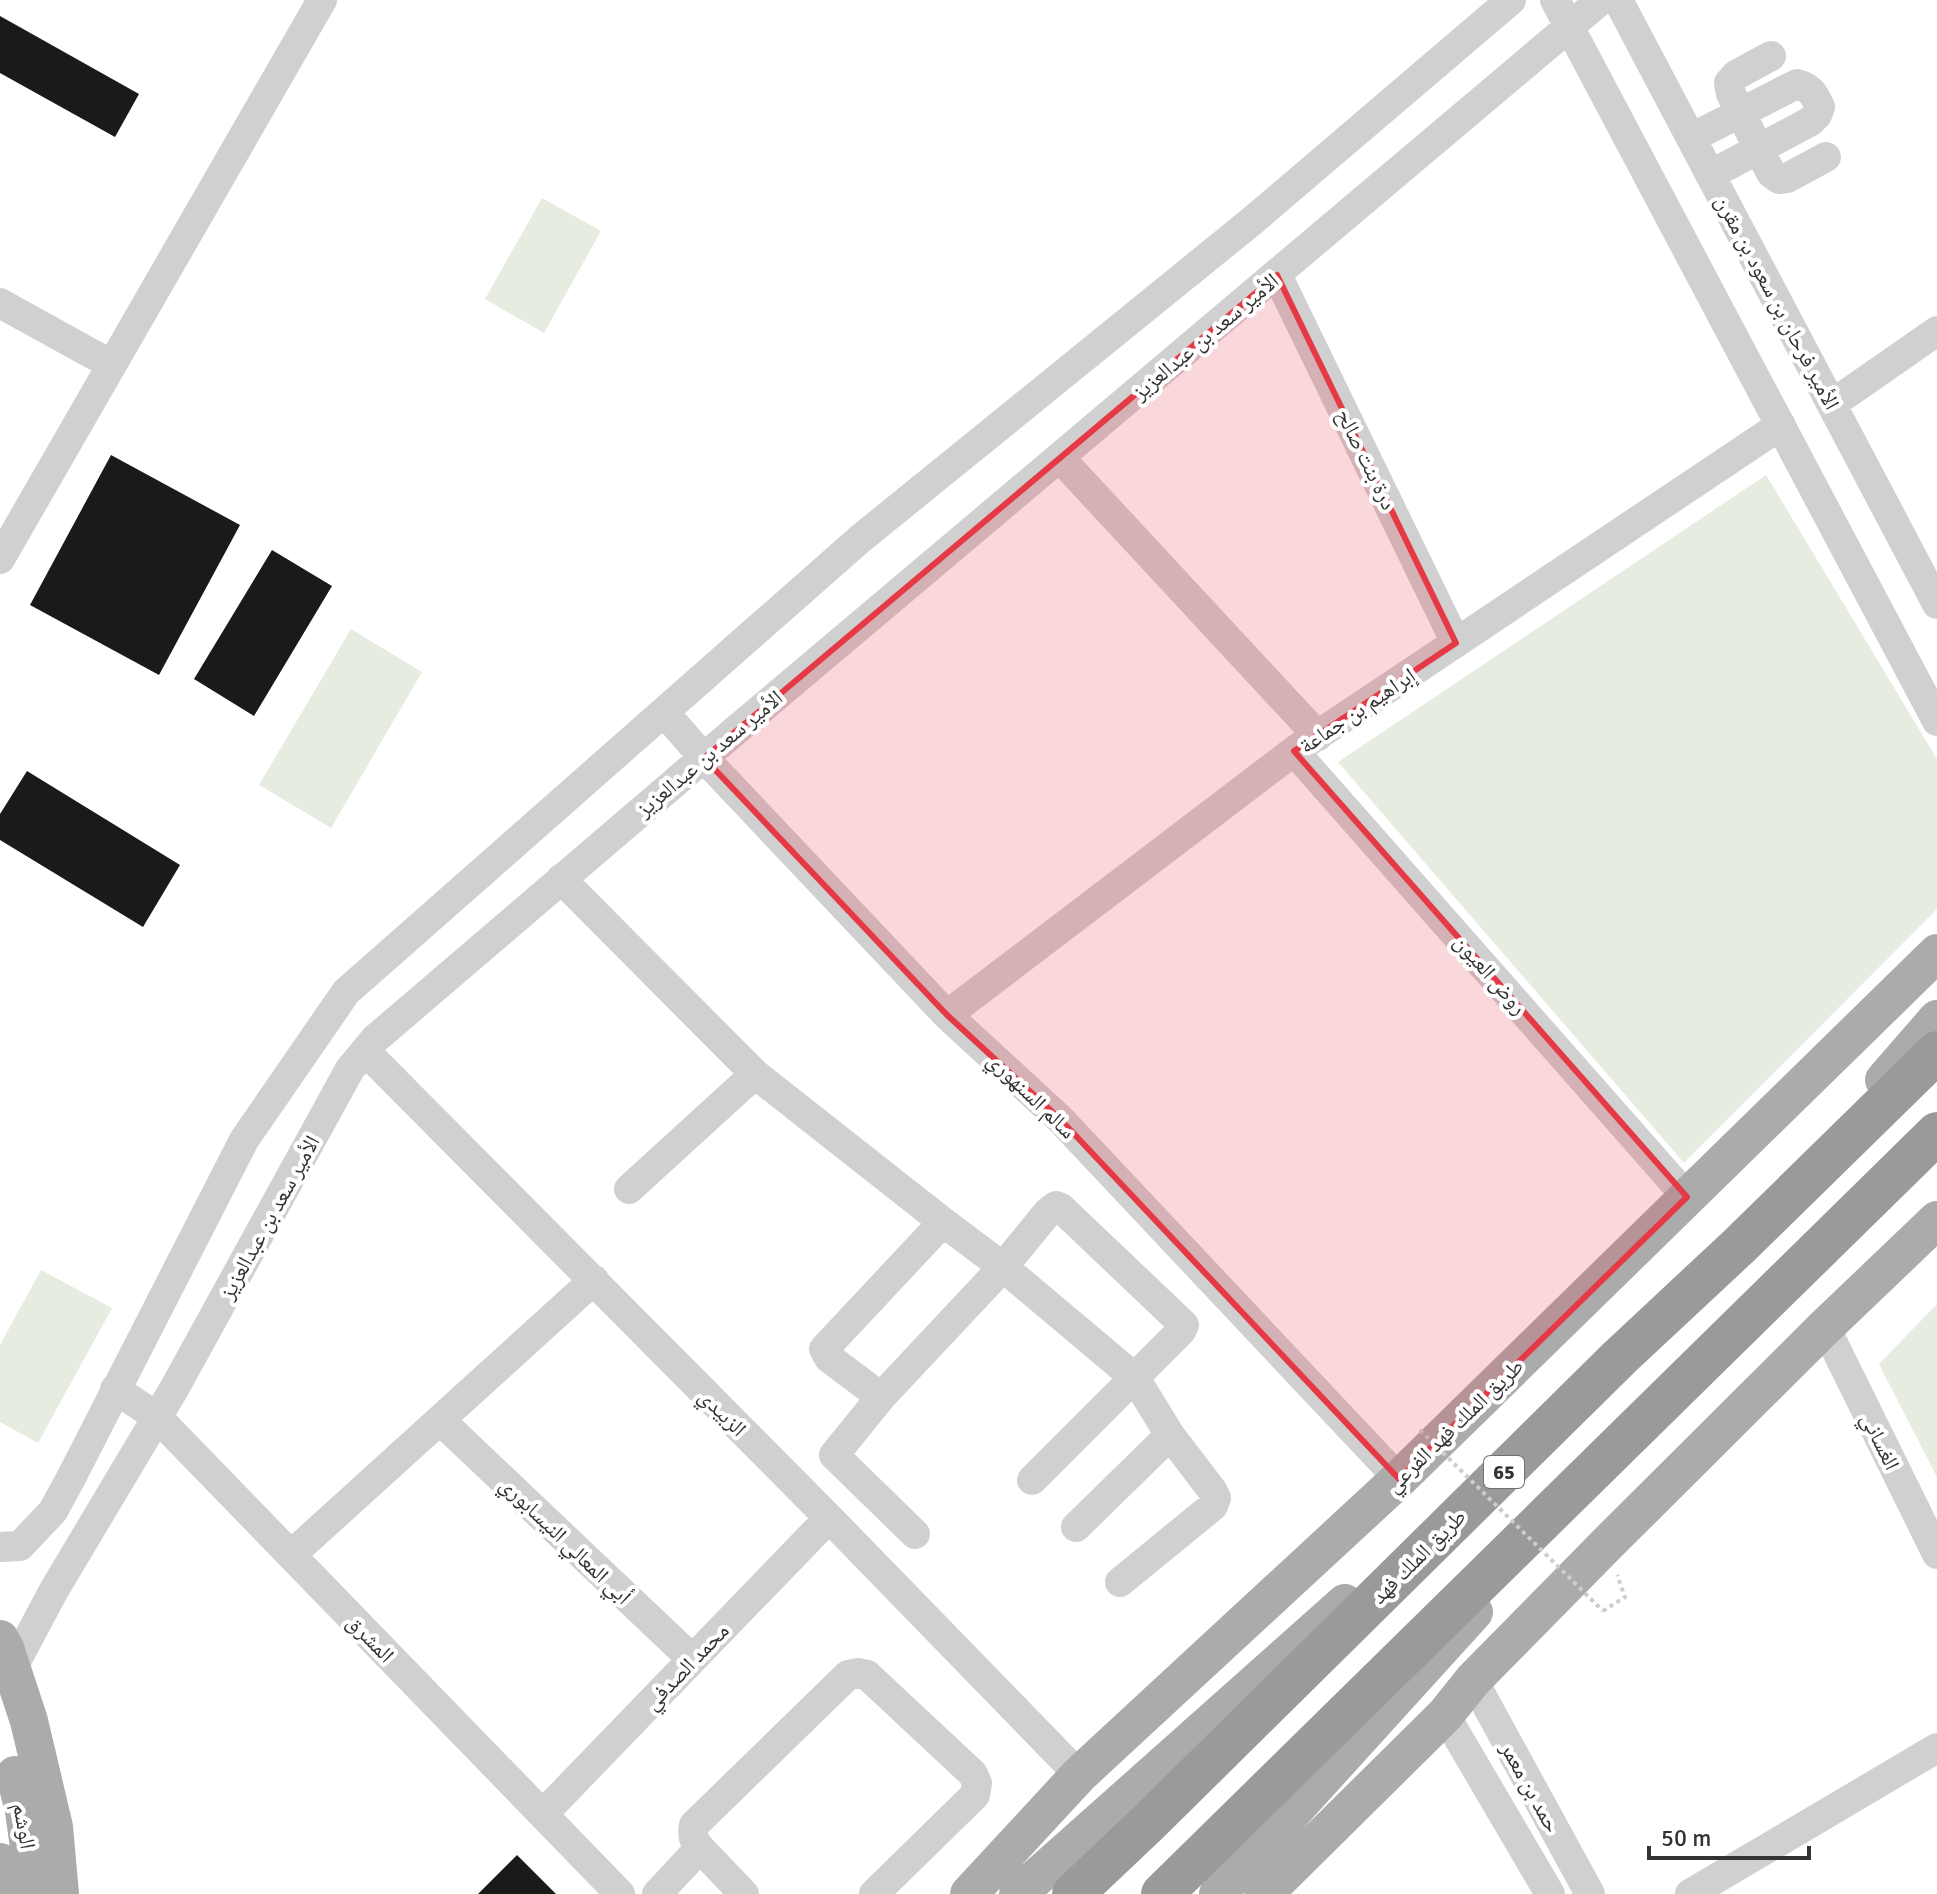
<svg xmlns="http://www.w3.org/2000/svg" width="1937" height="1894" viewBox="0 0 1937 1894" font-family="Signika,'Noto Naskh Arabic',sans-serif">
<rect width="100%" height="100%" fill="#fff"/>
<path fill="#e6ecdf" d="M542 198 601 231 544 333 485 299Z
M1766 475 1937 759V909L1684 1163 1338 762Z
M351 629 422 672 331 828 259 785Z
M41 1270 112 1308 38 1443 0 1422V1345Z
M1937 1304V1477L1879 1364Z"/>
<path fill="#1a1a1a" d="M0 16 139 94 115 137 0 73Z
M111 455 240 525 159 675 30 605Z
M272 550 332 586 254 716 194 679Z
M27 771 180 865 143 927 0 840V814Z
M517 1855 556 1894H478Z"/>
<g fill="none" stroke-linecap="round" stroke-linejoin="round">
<path stroke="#cdcdcd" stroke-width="4" stroke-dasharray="4 4" stroke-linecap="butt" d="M1603 1611 1625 1597 1617 1575"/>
<path stroke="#d0d0d0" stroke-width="30" d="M1555 0 1937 721
M1618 0 1937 604
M1771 56 1736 75 1729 83 1731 94 1771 173 1779 179 1787 178 1826 157
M1691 138 1797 84C1811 88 1814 94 1820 107L1817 115 1811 121 1710 175
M1277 275 1456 643
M0 303 112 365
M1832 404 1937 331
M1060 458 1318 736
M0 559 322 0
M664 712 704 758 947 1015 1060 1119 1399 1479
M1294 751 1687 1197
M561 879 755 1074 943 1222
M947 1015 1294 751 1781 425
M365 1051 829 1518 1079 1775
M629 1189 755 1074
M1825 1327 1937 1554
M115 1389 157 1417 620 1894
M881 1397 834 1455 915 1534
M440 1420 692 1659
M1032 1480 1181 1331 1184 1325 1061 1208 1056 1206 1048 1212 1003 1267 943 1222 824 1349 829 1358 881 1397 1003 1267 1135 1378 1170 1435 1212 1490 1216 1498 1213 1506 1120 1582
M1076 1527 1170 1435
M0 1547 20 1546 53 1511 71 1478 244 1140 346 992 860 539 1252 221 1511 0
M291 1555 594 1280
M12 1669 54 1590 174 1389 350 1069 375 1039 735 731 1601 0
M1473 1680 1590 1894
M1445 1715 1550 1894
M543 1814 829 1518
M700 1848 744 1894
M657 1894 700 1848C693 1841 692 1834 694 1825L848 1675 858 1673 867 1675 973 1774 977 1783 975 1795 874 1894
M1690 1894 1937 1748"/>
<path stroke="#ababab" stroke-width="38" d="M1884 1080 1937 1019
M0 1639 5 1648 29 1721 54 1827 60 1894
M15 1775 24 1811 35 1891
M0 1862 2 1894
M969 1894 1079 1775 1399 1479 1937 953
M1018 1894 1345 1603
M1218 1894 1474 1612
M1264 1894 1445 1715 1473 1680 1606 1545 1825 1327 1937 1220"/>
<path stroke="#9a9a9a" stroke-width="42" d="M1073 1894 1148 1823 1619 1358 1740 1245 1937 1052
M1162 1894 1937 1133"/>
<path stroke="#cdcdcd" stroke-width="4" stroke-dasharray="4 4" stroke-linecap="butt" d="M1420 1430 1603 1611"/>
</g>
<path fill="#e63946" fill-opacity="0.2" stroke="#e63946" stroke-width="6" stroke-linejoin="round" d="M1277 275 1456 643 1294 751 1687 1197 1399 1479 1060 1119 947 1015 704 758Z"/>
<g text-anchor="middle" stroke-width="8" stroke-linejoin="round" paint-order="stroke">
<rect fill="#fff" stroke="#707070" stroke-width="2" x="1484" y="1456" width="40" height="32" rx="6"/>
<g font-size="20" font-weight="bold" fill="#333">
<text x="1504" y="1479">65</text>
</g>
<g font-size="22" fill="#333" stroke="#fff">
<text transform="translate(1778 302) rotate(62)" y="8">الأمير فرحان بن سعود بن مقرن</text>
<text transform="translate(1205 336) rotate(-40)" y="8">الأمير سعد بن عبدالعزيز</text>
<text transform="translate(1367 459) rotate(64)" y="8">درة بنت صالح</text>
<text transform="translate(1357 710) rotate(-34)" y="8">إبراهيم بن جماعة</text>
<text transform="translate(709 753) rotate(-40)" y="8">الأمير سعد بن عبدالعزيز</text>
<text transform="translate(1491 974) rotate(49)" y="8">روض العيون</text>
<text transform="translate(1032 1095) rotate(44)" y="8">سالم السنهوري</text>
<text transform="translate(269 1217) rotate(-61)" y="8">الأمير سعد بن عبدالعزيز</text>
<text transform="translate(723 1412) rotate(45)" y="8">الزبيدي</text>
<text transform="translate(1454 1425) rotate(-44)" y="8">طريق الملك فهد الفرعي</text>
<text transform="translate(1881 1441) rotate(64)" y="8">الغساني</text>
<text transform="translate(566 1540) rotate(44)" y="8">أبي المعالي النيسابوري</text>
<text transform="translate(1418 1556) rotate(-45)" y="8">طريق الملك فهد</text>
<text transform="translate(371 1638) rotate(46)" y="8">المشرق</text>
<text transform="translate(686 1666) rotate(-46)" y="8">محمد الصدفي</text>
<text transform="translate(1531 1787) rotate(61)" y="8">حمد بن معمر</text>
<text transform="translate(25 1826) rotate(80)" y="8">الوشم</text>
</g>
</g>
<path d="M1649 1846v12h160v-12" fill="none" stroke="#333333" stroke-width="4"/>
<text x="1661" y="1846" font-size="24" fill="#333333" stroke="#ffffff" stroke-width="6" paint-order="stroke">50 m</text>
</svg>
